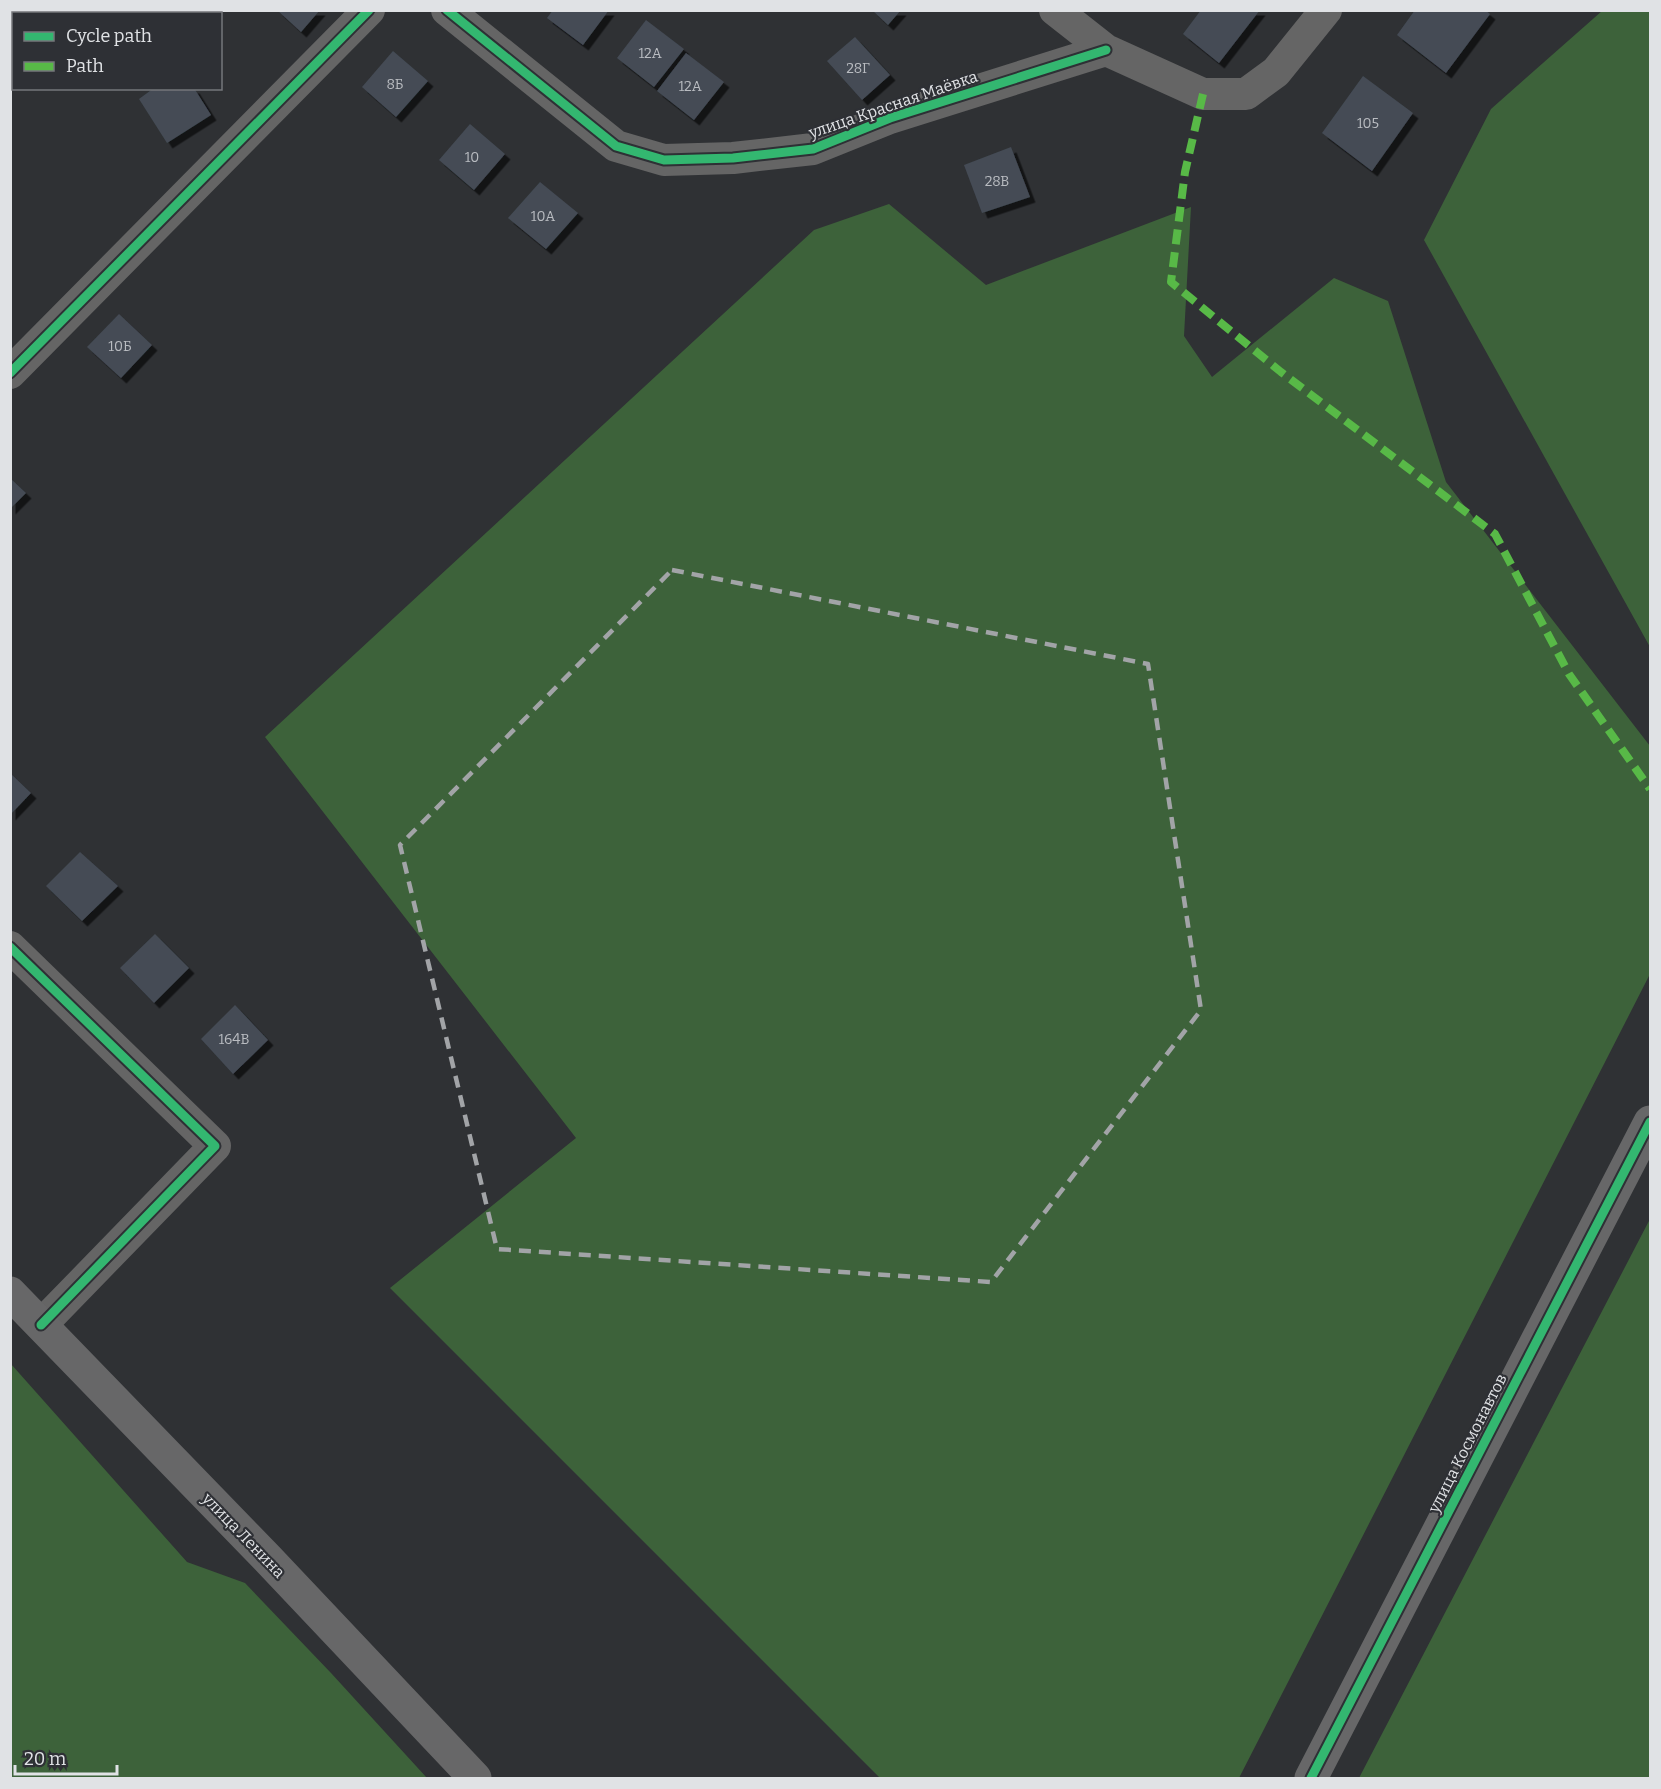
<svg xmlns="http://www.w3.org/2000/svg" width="1661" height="1789" viewBox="0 0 1661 1789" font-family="Bitter,serif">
<defs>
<filter id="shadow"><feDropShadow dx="5.5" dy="5.5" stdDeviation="0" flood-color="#0009"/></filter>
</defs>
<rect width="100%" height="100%" fill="#2f3134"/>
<path fill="#3d623a" d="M1602 11H1650V647L1424 240 1491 109Z
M889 204 986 285 1191 207 1184 336 1212 377 1334 278 1388 301 1446 482 1650 746V974L1239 1778H880L390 1288 576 1138 265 737 814 230Z
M1650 1219V1778H1359Z
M11 1364 187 1562 245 1583 331 1673 427 1778H11Z"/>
<path fill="#444b55" filter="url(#shadow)" d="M10 10H38L36 14H14V23L10 20Z
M277 10H320L301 32Z
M553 10H609L583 45 547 18Z
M872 10H901L888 25Z
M1201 10H1260L1219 63 1183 34Z
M1415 10H1485L1490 14 1446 73 1397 35Z
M646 20 684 49 654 87 617 58Z
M855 37 890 75 862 100 827 61Z
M393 51 428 81 396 117 362 87Z
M686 53 724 82 694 120 657 91Z
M1363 76 1413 113 1372 171 1322 133Z
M154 88H194L211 115 167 143 139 99Z
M470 124 505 154 474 190 439 160Z
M1011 147 1030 197 982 213 964 165Z
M540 182 578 213 546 249 508 218Z
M119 314 152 345 121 378 87 347Z
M10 478 26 493 10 509Z
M10 773 31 793 10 815Z
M80 852 118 886 82 921 46 886Z
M155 934 189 968 154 1003 120 968Z
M235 1005 268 1040 233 1074 201 1039Z"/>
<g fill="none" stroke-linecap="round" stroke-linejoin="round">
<path stroke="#656565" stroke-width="32" d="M447 10 616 146 664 160 733 158 813 149 890 118 1106 50
M1055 10 1106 50 1203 94H1246L1276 72 1326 10
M10 373 369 10
M10 947 215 1146 41 1325"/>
<path stroke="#676768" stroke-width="33" d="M10 1293 267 1558 475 1778
M1311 1778 1650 1122"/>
<path stroke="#58b947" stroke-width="8" stroke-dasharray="15 8" stroke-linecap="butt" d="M1203 94 1185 172 1171 282 1281 372 1495 534 1569 674 1650 789"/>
<g stroke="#2e3035" stroke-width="13">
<path id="cycleway" d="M447 10 616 146 664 160 733 158 813 149 890 118 1106 50
M10 373 369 10
M10 947 215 1146 41 1325
M1311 1778 1650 1122"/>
</g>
<use href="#cycleway" stroke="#33b770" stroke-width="9"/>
</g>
<path fill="none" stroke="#a2a4a7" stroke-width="4.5" stroke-dasharray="12 8" stroke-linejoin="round" d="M672 570 1148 664 1201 1010 991 1282 497 1249 400 845Z"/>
<g text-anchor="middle" stroke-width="4.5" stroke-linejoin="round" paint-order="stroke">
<g font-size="14" fill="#b9bcc1">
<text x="650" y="58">12А</text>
<text x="858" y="73">28Г</text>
<text x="395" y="89">8Б</text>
<text x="690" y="91">12А</text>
<text x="1368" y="128">105</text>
<text x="472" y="162">10</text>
<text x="997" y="186">28В</text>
<text x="543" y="221">10А</text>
<text x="120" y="351">10Б</text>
<text x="234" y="1044">164В</text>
</g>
<g font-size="16" fill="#e0e2e5" stroke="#2e3035">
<text transform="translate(893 104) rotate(-19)" y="6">улица Красная Маёвка</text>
<text transform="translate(1467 1443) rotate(-63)" y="6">улица Космонавтов</text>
<text transform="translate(244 1535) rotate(46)" y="6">улица Ленина</text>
</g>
</g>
<rect width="1661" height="1789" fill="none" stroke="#e0e2e5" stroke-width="24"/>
<rect x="12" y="12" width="210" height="78" fill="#2e3035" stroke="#75777b" stroke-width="1.5"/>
<rect x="24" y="32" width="30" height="9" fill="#33b770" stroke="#75777b" stroke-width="1.5"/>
<text x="66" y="42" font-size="18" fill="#e0e2e5">Cycle path</text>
<rect x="24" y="62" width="30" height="9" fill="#58b947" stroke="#75777b" stroke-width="1.5"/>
<text x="66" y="72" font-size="18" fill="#e0e2e5">Path</text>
<path d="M15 1765v9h102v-9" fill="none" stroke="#e0e2e5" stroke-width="3"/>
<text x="24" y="1765" font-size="18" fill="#e0e2e5" stroke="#2e3035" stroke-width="4.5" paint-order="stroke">20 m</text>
</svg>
